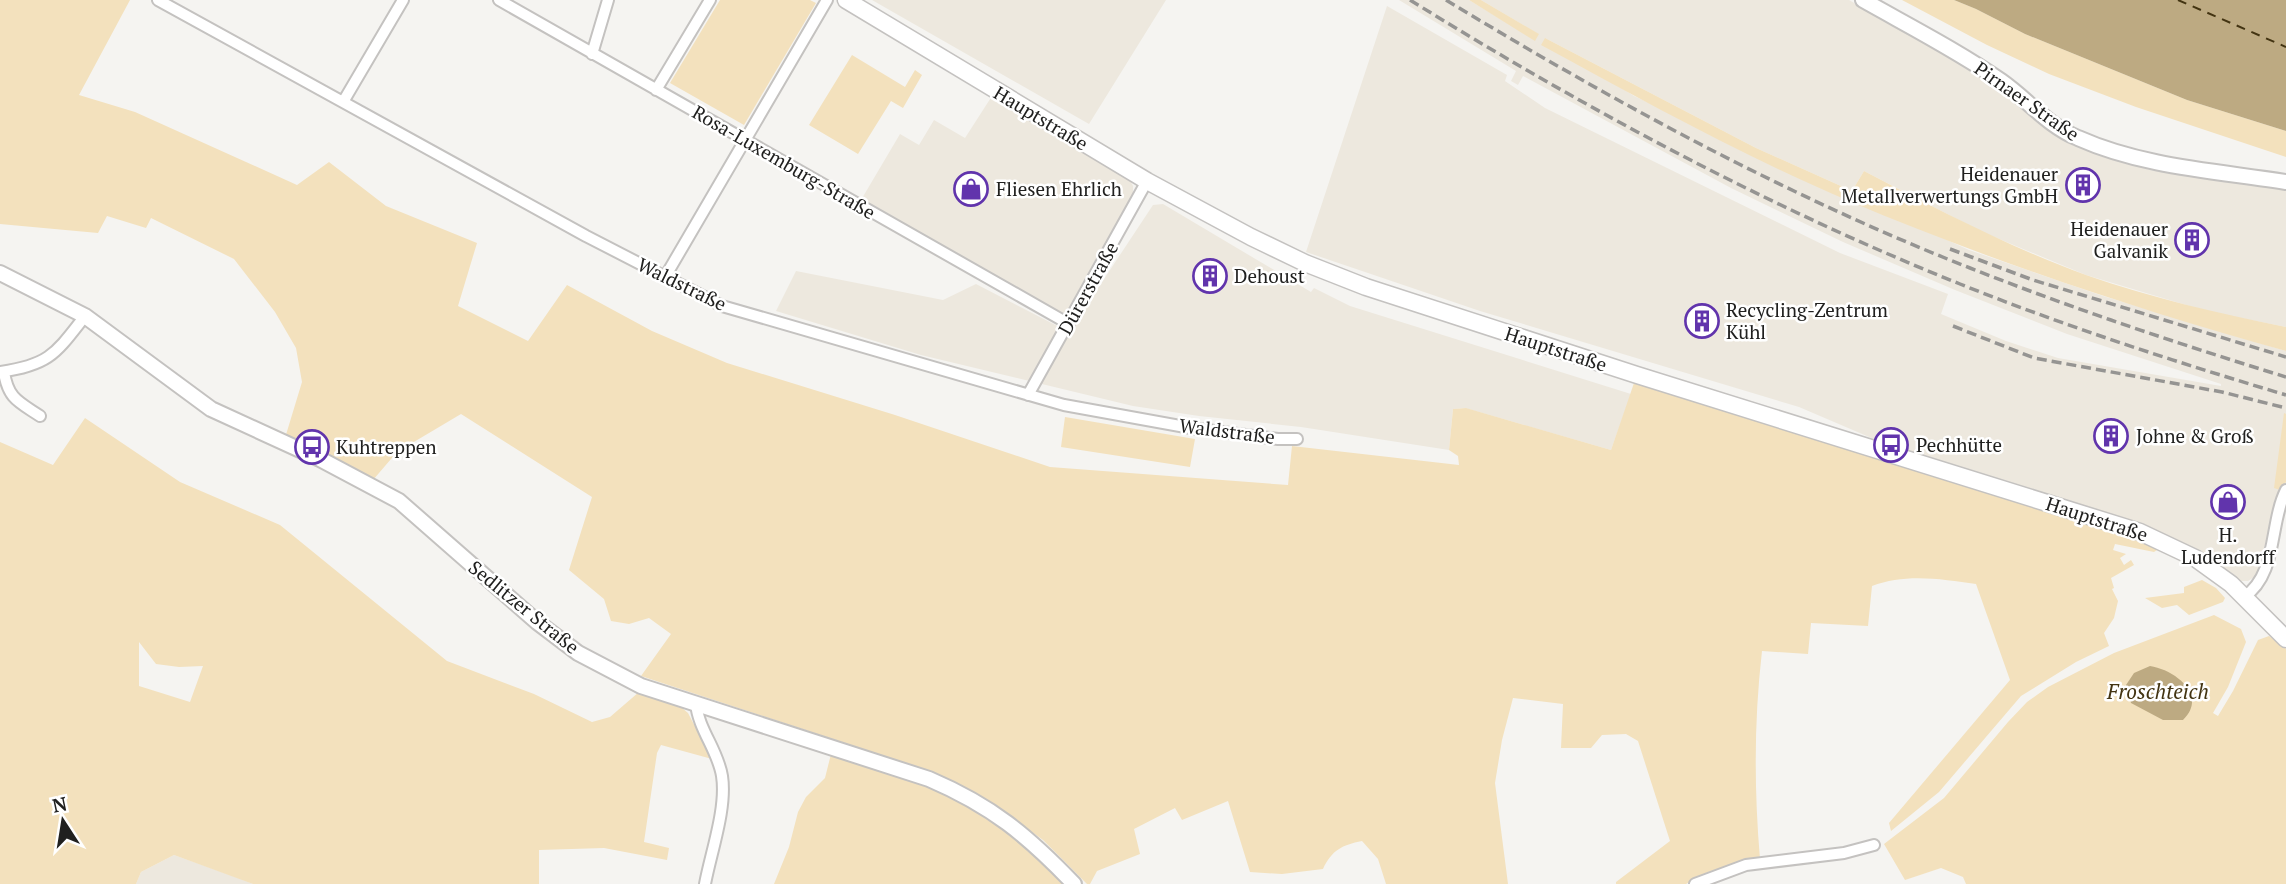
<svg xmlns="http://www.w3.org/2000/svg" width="2286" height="884" viewBox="0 0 2286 884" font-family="'PT Serif',serif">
<rect width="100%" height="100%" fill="#f5f4f1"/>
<path fill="#ede8de" d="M872 0H1166L1089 124Z
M1399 0H1469L1535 40 1538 34 1481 0H1849L1980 76 2053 132 2074 145 2150 170 2286 190V327L2206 311 2086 275 1980 231 1864 171 1852 191 1756 148 1545 38 1634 96 1969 250 2103 296 2286 351V482L2276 502 2257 575 2248 581H2237L2213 563 1909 454 1799 407 1480 311 1306 252 1387 6 1507 75 1505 81 1545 108 1840 253 1948 294 1941 314 2006 341 2058 358 2221 386V384L2067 334 1955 290 1843 242 1731 188 1523 76 1518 85 1511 81 1516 71Z
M992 96 1127 175 1133 186V196L1127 209 1065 316 861 200 900 134 919 145 934 120 965 138Z
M1163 204 1311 292 1314 288 1350 306 1631 394 1611 450 1465 408 1453 409 1449 450 1301 427 1199 416 1133 406 921 355 776 311 796 271 943 300 976 284 1069 332 1153 205Z
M174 855 233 876 253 884H136L141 872Z"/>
<path fill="#f3e1bd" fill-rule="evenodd" d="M0 0H130L79 95 135 112 297 185 329 162 386 206 477 243 458 306 528 341 567 285 652 331 727 363 895 415 1050 467 1288 485 1292 446 1459 465 1458 456 1449 450 1453 409 1466 408 1611 450 1634 383 2118 533 2150 543 2157 550 2154 552 2115 544 2113 550 2126 554 2120 558 2124 565 2131 560 2134 565 2111 578 2114 588 2112 589 2118 601 2114 618 2104 633 2109 646 2076 662 2021 696 1939 792 1891 831 1889 823 2010 680 1976 584C1942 579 1905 573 1872 586L1868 626 1811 623 1808 654 1762 651C1754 720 1754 789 1760 859L1708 872 1686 884H1616V882L1670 841 1638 741 1626 734 1602 735 1591 748H1561L1563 704 1513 698 1502 740 1495 783 1508 884H1386L1378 859 1362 841C1342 845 1332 850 1323 869L1282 874 1250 872 1228 801 1182 820 1175 808 1134 829 1140 854 1097 871 1090 884H1087L1043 840 996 806 933 772 641 676 671 634 649 618 629 624 611 621 604 599 569 570 592 497 461 414 397 452 373 480 285 438 302 382 296 348 275 312 234 259 151 218 146 228 107 216 98 233 0 224Z
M720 0H810L816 3 744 125 670 83Z
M1469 0H1481L1539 34 1535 41Z
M1902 0H1954L1976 9 2025 34 2187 100 2286 131V157L2136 107 2049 74 1987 45Z
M1545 38 1756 148 1852 191 1864 171C1937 209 2009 247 2086 275 2151 298 2218 313 2286 327V351C2138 310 1991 261 1849 201 1743 156 1642 100 1541 45Z
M852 55 905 87 915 70 922 75 903 108 891 101 858 154 809 125Z
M2284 413 2286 414V482L2280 490 2274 488Z
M1065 417 1195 439 1190 467 1061 447Z
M85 418 180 482 280 525 447 661 534 694 592 722 610 717 639 692 681 707 688 713 712 759 661 745 657 753 644 842 669 848 667 860 604 848 539 850V884H253L174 855 141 872 136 884H0V442L53 465ZM139 642 156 664 179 667 203 666 190 702 139 686Z
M2202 580 2216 588 2225 598 2223 602 2189 615 2177 605 2162 608 2145 598 2184 593V587Z
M2214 615 2241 629 2246 642 2228 687 2213 713 2218 716 2233 691 2258 640 2269 636 2286 649V884H1966L1963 877 1941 868 1905 880 1884 844 1944 798 2008 722 2027 702 2048 687 2114 653Z
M831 754C895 774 953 790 1009 828 1031 843 1049 866 1068 884H774L789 847 798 812 806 797 825 778Z"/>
<path fill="#bdaa82" d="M1954 0H2286V131L2187 100 2025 34 1976 9Z
M2150 666C2176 670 2208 696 2183 720H2163L2131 703 2126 685 2134 673Z"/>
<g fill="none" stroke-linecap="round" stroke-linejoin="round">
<path stroke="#433412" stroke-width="2" stroke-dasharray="9 7" stroke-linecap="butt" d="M2178 0 2286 47"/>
<g stroke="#c4c2c0" stroke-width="14">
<path id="minor" d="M158 0 586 236 722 306 1064 405 1191 428 1278 439H1297
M499 0 1069 324
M592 54 608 0
M656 90 710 0
M343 102 403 0
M665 277 827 0
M0 372C50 365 56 353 85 316
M4 372C8 399 19 402 40 416
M1028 395 1147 181
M2244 597C2278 574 2269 524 2286 490
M696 703C698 729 718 750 722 776 727 808 711 852 705 884
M1695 884 1746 865 1844 853 1874 845"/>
</g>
<g stroke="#c4c2c0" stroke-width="18">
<path id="tertiary" d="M1863 0C1909 26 1958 51 2001 81 2027 99 2048 126 2078 138 2143 167 2216 171 2286 182
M0 273 85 316 211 409 320 459 399 501 537 622 578 653 641 686 929 779C992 806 1027 835 1074 884"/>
</g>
<g stroke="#c4c2c0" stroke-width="19">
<path id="secondary" d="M846 0 1147 181 1251 237 1305 263 1366 287 1637 375 2140 532 2195 558 2231 584 2286 639"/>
</g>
<use href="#minor" stroke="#fff" stroke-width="10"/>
<use href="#tertiary" stroke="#fff" stroke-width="14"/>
<use href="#secondary" stroke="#fff" stroke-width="16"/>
<path stroke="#959492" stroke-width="3.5" stroke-dasharray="10 5" stroke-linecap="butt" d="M1410 0C1586 109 1768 207 1960 284 2067 327 2176 362 2286 395
M1446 0C1614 102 1787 196 1970 268 2074 309 2179 344 2286 377
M1950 249 2033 280 2286 357
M1953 326 2034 358 2222 392 2286 408"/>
</g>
<defs>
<g id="building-ring" transform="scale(1.75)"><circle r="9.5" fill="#fff" stroke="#6134ac" stroke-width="1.5"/><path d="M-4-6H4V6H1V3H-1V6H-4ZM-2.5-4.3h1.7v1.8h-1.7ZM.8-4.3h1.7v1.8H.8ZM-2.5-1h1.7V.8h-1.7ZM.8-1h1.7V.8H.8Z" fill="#6134ac"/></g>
<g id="shop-ring" transform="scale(1.75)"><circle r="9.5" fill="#fff" stroke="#6134ac" stroke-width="1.5"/><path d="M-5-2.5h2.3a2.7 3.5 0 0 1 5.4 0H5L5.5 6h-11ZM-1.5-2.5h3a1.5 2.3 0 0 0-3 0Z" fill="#6134ac"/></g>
<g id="bus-ring" transform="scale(1.75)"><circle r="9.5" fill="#fff" stroke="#6134ac" stroke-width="1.5"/><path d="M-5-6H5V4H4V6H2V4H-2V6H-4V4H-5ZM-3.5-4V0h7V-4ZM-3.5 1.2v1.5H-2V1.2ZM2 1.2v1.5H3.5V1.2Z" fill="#6134ac"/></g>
</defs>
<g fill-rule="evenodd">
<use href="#building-ring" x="2083" y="185"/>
<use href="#shop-ring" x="971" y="189"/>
<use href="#building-ring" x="2192" y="240"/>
<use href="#building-ring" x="1210" y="276"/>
<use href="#building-ring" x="1702" y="321"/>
<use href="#building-ring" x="2111" y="436"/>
<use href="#bus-ring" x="1891" y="445"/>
<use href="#bus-ring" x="312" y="447"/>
<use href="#shop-ring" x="2228" y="502"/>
</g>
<g text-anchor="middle" stroke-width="5" stroke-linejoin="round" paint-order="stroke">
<g font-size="19" fill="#20201f" stroke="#fff">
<text transform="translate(2027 101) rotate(35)" y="7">Pirnaer Straße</text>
<text transform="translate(1041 118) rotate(31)" y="7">Hauptstraße</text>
<text transform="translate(784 162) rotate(30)" y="7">Rosa-Luxemburg-Straße</text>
<text transform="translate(682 284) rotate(26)" y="7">Waldstraße</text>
<text transform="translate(1088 288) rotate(-61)" y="7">Dürerstraße</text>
<text transform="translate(1556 349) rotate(18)" y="7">Hauptstraße</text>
<text transform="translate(1227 431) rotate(7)" y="7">Waldstraße</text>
<text transform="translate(2097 519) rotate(18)" y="7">Hauptstraße</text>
<text transform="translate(524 607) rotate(39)" y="7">Sedlitzer Straße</text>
</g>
<g font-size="19" fill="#20201f" stroke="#fff" text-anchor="start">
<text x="2058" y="181" text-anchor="end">Heidenauer<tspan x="2058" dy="22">Metallverwertungs GmbH</tspan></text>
<text x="996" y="196">Fliesen Ehrlich</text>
<text x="2168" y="236" text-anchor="end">Heidenauer<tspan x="2168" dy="22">Galvanik</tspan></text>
<text x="1234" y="283">Dehoust</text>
<text x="1726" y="317">Recycling-Zentrum<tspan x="1726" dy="22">Kühl</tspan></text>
<text x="2136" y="443">Johne &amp; Groß</text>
<text x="1916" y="452">Pechhütte</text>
<text x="336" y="454">Kuhtreppen</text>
<text x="2228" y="542" text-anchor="middle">H.<tspan x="2228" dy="22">Ludendorff</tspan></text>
</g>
<g font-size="21" font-style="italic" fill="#433412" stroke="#fff">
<text x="2158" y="699">Froschteich</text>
</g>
</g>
<g transform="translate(63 821) rotate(348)" stroke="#ffffff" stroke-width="5" paint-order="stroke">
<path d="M0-5L12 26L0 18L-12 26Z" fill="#20201f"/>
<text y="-10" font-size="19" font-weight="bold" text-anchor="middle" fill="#20201f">N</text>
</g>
</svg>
